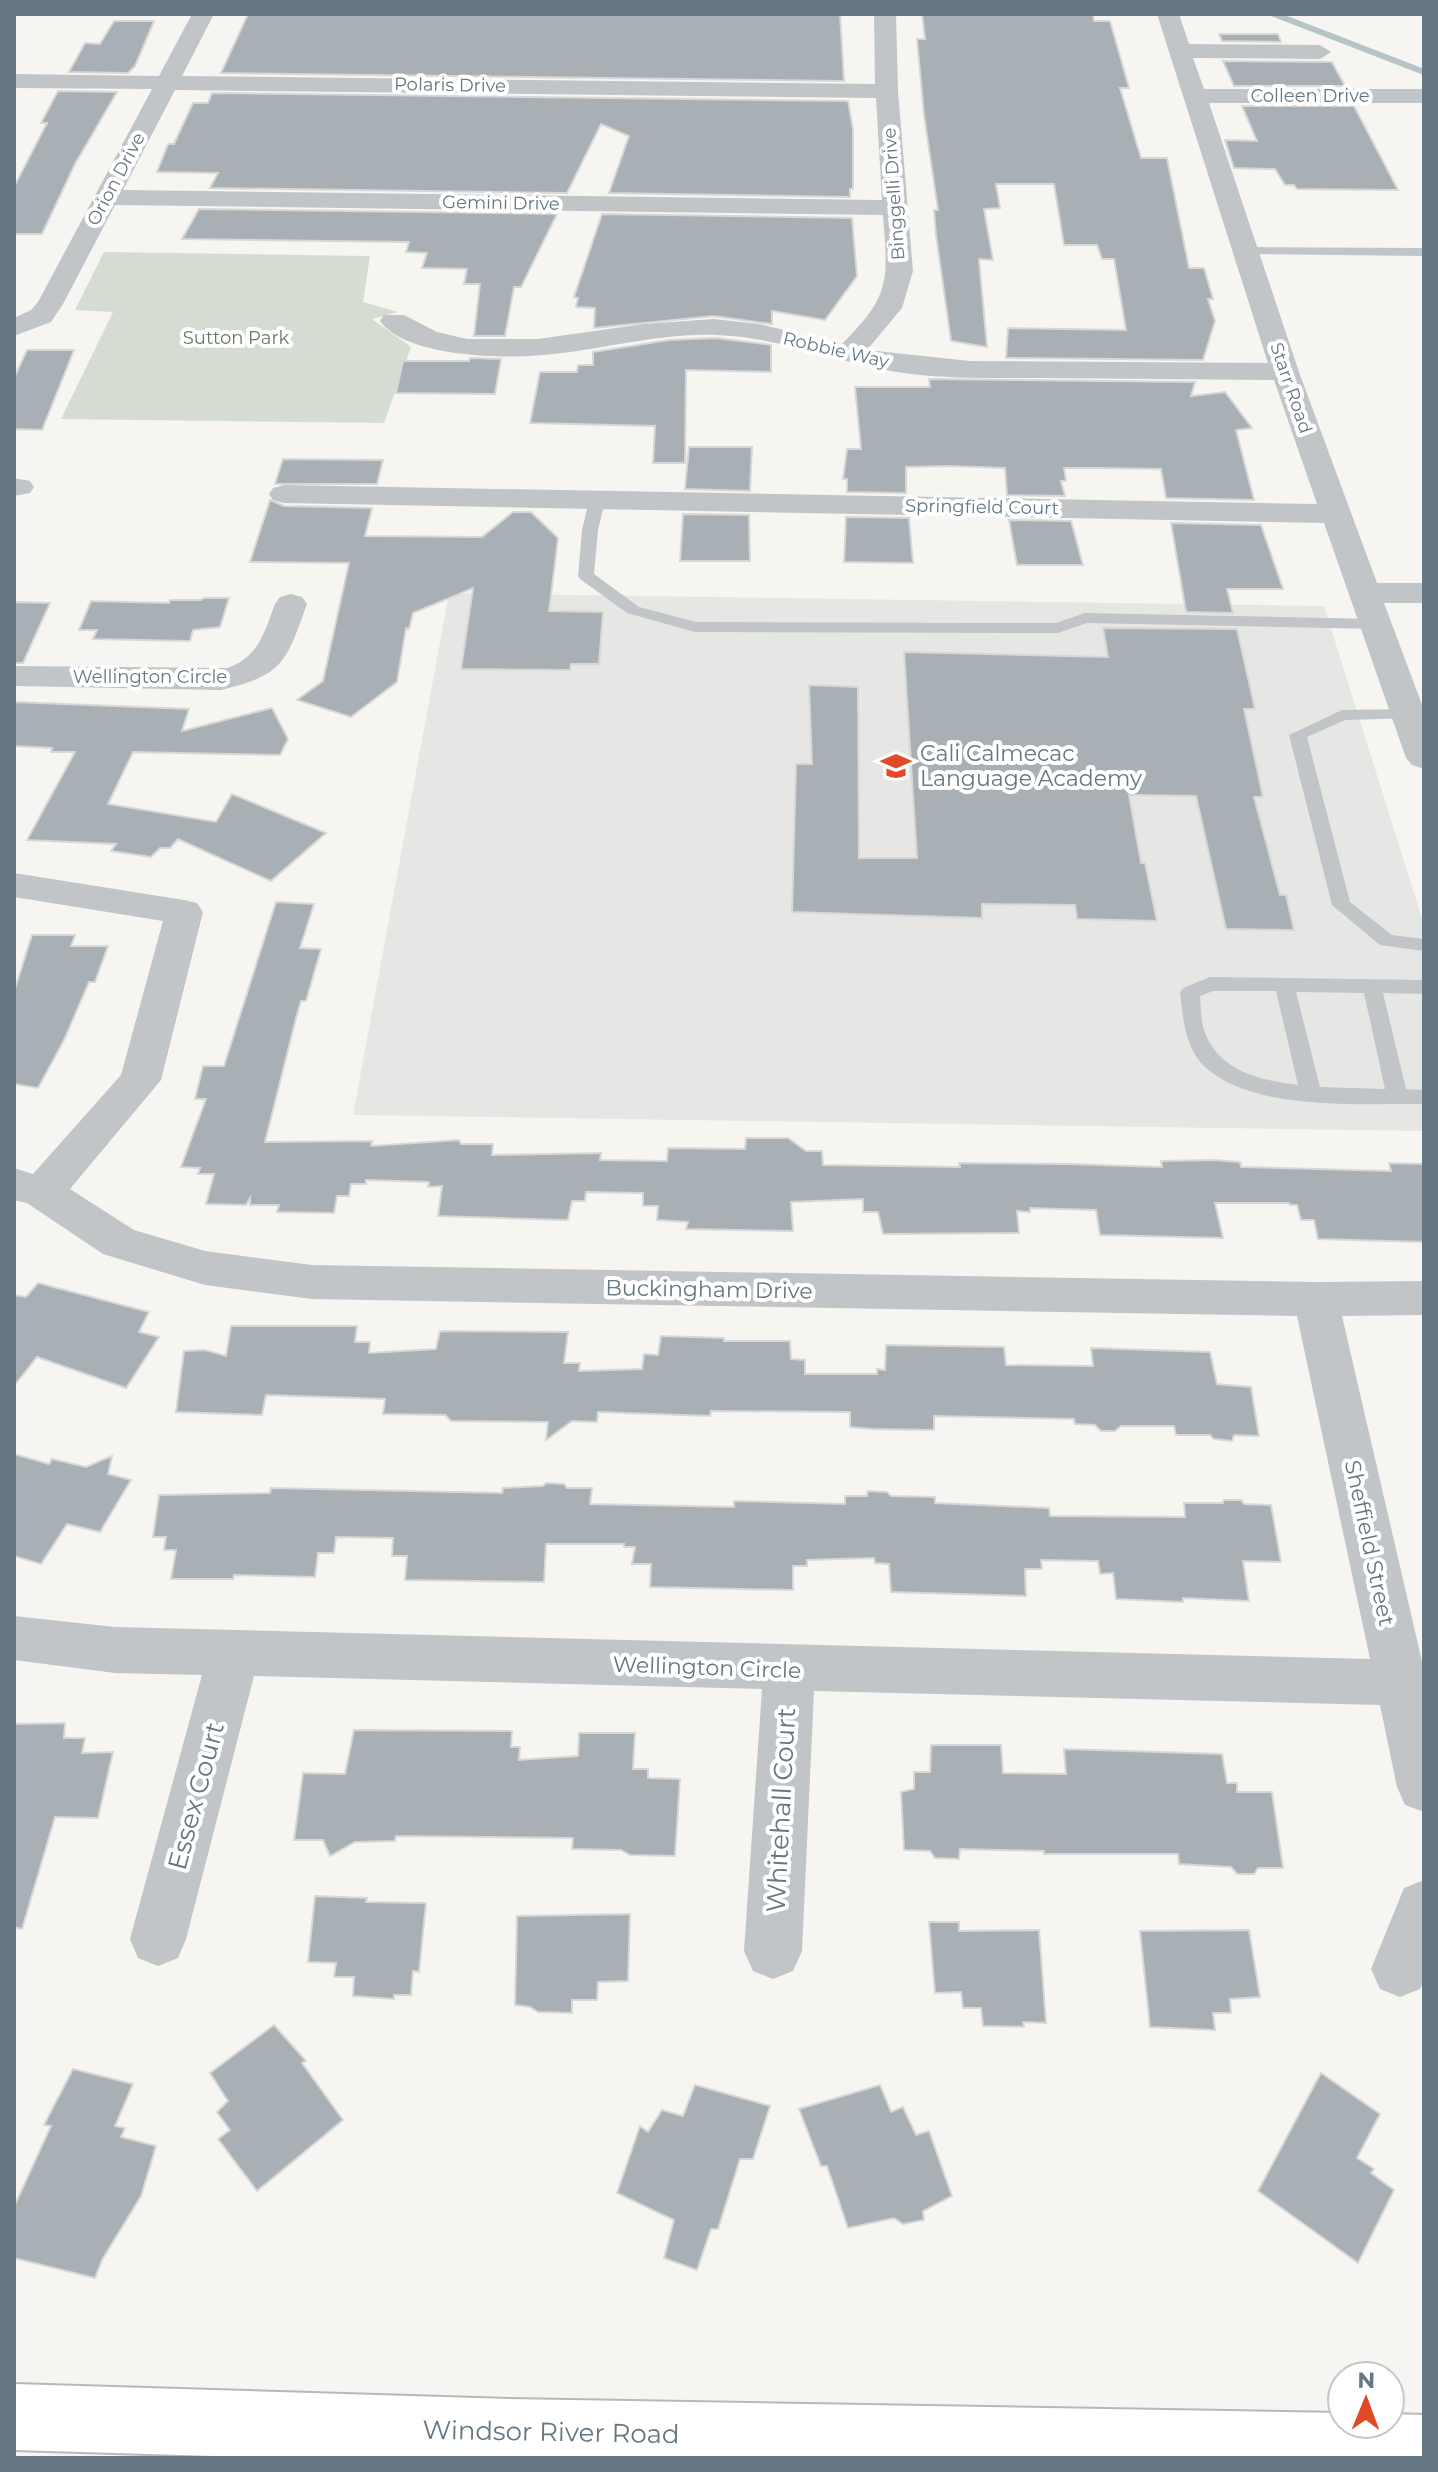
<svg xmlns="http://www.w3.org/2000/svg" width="1438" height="2472" viewBox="0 0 1438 2472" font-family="Montserrat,sans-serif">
<rect width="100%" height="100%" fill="#f6f5f2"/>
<path fill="#e6e7e5" d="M449 593 1324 606 1424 925V1131L353 1115Z"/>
<path fill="#d7dcd3" d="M104 252 370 256 363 302 398 312 372 319 411 347 384 423 61 419 113 312 75 310Z"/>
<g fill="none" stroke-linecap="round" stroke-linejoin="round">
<path stroke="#b6c4c7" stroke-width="6" d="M1274 14 1424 72"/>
</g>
<path fill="#a8b0b5" stroke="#d7d7d5" stroke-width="2" d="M248 14H840L844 81 221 73Z
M922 14H1093L1094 21H1110L1129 88H1120L1141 158H1167L1189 268H1204L1213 299H1208L1215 321 1203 360 1006 358 1008 328 1126 330 1114 259H1102L1097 245H1064L1054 184H996L1000 208 984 209 993 260 979 259 987 347 951 341 936 235 934 210H938L924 115 917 39H925Z
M114 21H154L135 66 128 73 69 72 85 43 100 44Z
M1219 34H1278L1281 42 1222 41Z
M1223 61 1332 62 1345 86H1234Z
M58 91 117 92 75 164 42 234H14V187L47 123H41Z
M212 93 848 101 853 130V189H850V197L609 193 629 136 601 124 567 193 210 188 218 173 157 172 168 144H174L193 103H208Z
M1242 106H1354L1398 190 1297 189 1294 185H1285L1275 169 1234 168 1225 140 1257 141Z
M199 209 557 214 521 287H514L505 336H474L480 284H464L467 269 422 268 427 253 406 252 409 242 182 239Z
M602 214 852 218 857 276 825 320 772 311V324L714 316 594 328 595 308 576 307 578 298 574 297Z
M716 338 771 345V372L686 370 685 463H653L655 426 530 423 540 372H577L578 365H593V352L669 340Z
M27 350H74L42 430 14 429V378Z
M470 358 501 359 495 394 396 393 403 361H469Z
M929 379 1195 382 1191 396 1225 392 1252 428 1236 430 1254 500 1166 498 1161 469 1097 468H1064L1066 481H1061L1065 496 1007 495 1005 468 948 466 906 467V493L847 492V479H843L847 449H861L855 387H930Z
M689 447H752L750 491 685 489Z
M283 459 383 460 377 484H275Z
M270 500 284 506 372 508 365 536 482 537 513 512H531L558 538 549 611 603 612 599 664H571L570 670 461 669 473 588 413 613 409 629 406 628 397 682 351 717 297 700 323 681 349 563 250 562Z
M683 514 749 515 750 561H680Z
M846 517 909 518 913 563 844 562Z
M1009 520 1071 521 1083 565H1017Z
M1171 523 1261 525 1283 589H1227L1233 613 1186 612Z
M204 598H229L220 627 193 630 190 641 93 639 97 630H79L91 601 169 603 170 600H201Z
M14 602 50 603 23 663H14Z
M1103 628 1237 629 1255 709H1244L1263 797H1254L1280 895H1286L1294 930 1226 929 1196 796 1129 795 1141 863H1145L1157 921 1077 919 1075 905 982 904V918L792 912 796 764H812L809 685 858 687 859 858H917L904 652 1108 657Z
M14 702 189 709 182 731 272 708 288 739 280 755 133 752 108 804 216 822 232 794 326 833 271 881 178 839 170 848H160L151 857 111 851 116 844 27 840 75 752H51L52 748 14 746Z
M276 902 314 904 300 948 321 949 306 1001H301L296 1018 265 1142 372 1141 371 1146 459 1140 461 1144H493L492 1155 601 1153 600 1160 667 1161 668 1148 745 1149 746 1138H788L806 1151H822L823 1165 960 1167 959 1163 1065 1164 1162 1167 1161 1161 1214 1160 1240 1162 1241 1167 1391 1171 1389 1163 1424 1164V1242L1318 1239 1314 1220H1301L1297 1205H1290L1289 1203H1215L1223 1238 1100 1235 1096 1210 1030 1208V1212L1017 1211 1019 1233 883 1234 878 1212H863V1199L791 1202 793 1231 686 1229 688 1222 657 1220 658 1206H643V1193L586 1192 585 1201H572L568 1220 438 1216 442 1186 428 1187 429 1182 366 1180V1184H351L349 1196H337L334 1213 277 1212 279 1205H250V1198L246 1205 206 1204 214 1174H198L200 1168 181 1167 206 1099H195L203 1066H224Z
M32 935H75L71 946H108L95 982H89L64 1040 38 1088 14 1084V992Z
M38 1283 149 1312 139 1332 159 1337 126 1388 37 1357 14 1386V1295L26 1297Z
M231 1326H357L355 1342H370L369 1353 436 1349 440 1331 568 1332 564 1363H580L579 1371 642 1369 644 1354 658 1355 661 1336 724 1338V1341H790L791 1359 805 1360V1374H877V1369L885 1370 886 1345 1004 1347 1006 1365 1093 1366 1091 1348 1210 1352 1217 1384 1251 1387 1259 1436 1234 1435 1232 1441 1214 1439 1210 1435H1176L1174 1426H1121L1115 1431H1101L1095 1425 1075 1424 1074 1419 934 1416V1430L871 1429 850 1427V1412L711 1411 710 1416 598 1412 597 1422 572 1421 546 1440 548 1422 451 1421 445 1415 383 1414 385 1399 266 1395 262 1415 176 1412 184 1351 205 1350 226 1356Z
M14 1454 49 1464 52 1459 86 1467 112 1456 108 1474 131 1480 100 1532 67 1524 41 1564 14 1556Z
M546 1483 564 1484 567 1488H592L590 1504 734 1507V1501L845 1504V1496H867L868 1491 887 1492 891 1496 935 1497V1503L1049 1508 1050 1516 1185 1517 1184 1503H1223L1224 1500H1241L1244 1504 1271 1505 1281 1562 1243 1561 1249 1601 1183 1598V1602L1116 1599 1113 1573 1100 1574 1098 1561 1041 1560 1042 1569H1025L1026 1596 891 1592 889 1564 875 1563 874 1558 807 1560V1566H793V1590L650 1587 651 1564H632L635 1547H624V1544H546L544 1582 405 1580 407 1556H392L393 1538 336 1537 334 1553H318L315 1577 234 1575 233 1579H171L176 1550H164L166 1537H153L159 1495 270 1493 271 1488 502 1493 503 1488 543 1486Z
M65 1723 64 1738H85L82 1753 113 1752 98 1818 55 1817 22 1929 14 1927V1724Z
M354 1730 512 1731 511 1747H520L519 1760 578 1756 579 1733H635L633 1769H648V1778L680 1779 675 1856 630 1855 621 1850 572 1849 573 1838 396 1836 395 1841 355 1842 330 1856 323 1840H294L303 1773 345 1774Z
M931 1745H1001L1003 1773 1066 1774 1064 1749 1222 1754 1227 1783H1237V1792H1272L1283 1868H1258L1254 1874H1237L1231 1867 1179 1864 1178 1854H1044V1851L960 1849 959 1859 935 1858 930 1851 904 1850 901 1792 914 1789V1772H930Z
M315 1896 367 1898 366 1902 426 1903 419 1972 413 1971 411 1995H394V1999L353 1996 354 1977H334L336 1963 308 1962Z
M630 1914 628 1981 598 1982 597 2000H572V2013L538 2012 530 2007 515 2005 517 1916Z
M929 1922H959V1931L1039 1930 1046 2023 1023 2022 1024 2027 983 2026 981 2008H963L961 1992 935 1993Z
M1249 1930 1260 1997 1230 1999 1231 2013H1213L1215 2030 1150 2027 1140 1931Z
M274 2025 306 2061 302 2063 343 2120 257 2191 218 2139 230 2130 217 2112 228 2101 210 2073Z
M73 2069 133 2084 115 2126 125 2128 121 2137 156 2146 141 2196 102 2260 95 2278 14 2258V2207L51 2126 44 2125Z
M1321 2073 1380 2114 1357 2158 1374 2169 1371 2173 1394 2190 1358 2263 1258 2191Z
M695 2085 770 2106 753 2159H740L718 2229H711L697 2270 664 2258 674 2220 617 2193 640 2126 648 2132 662 2110 683 2116Z
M880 2085 891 2112 903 2107 916 2135 929 2131 952 2196 923 2211 924 2220 903 2224 894 2218 848 2228 827 2166H821L799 2109Z"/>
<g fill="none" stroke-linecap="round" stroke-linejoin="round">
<g stroke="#b3b9bd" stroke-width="4">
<path id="secondary" d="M14 2384 510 2399 1342 2413V2424H1390V2414L1424 2415V2458H280L14 2450Z"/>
</g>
<path fill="#c1c5c8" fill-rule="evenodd" d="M1246 247 1424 248V256L1241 254 1240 251Z
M597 496 605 501 598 530 594 574 639 607 696 622 1056 623 1085 613 1376 619 1384 624 1376 629 1087 623 1058 633 695 632 627 613 580 579 578 576 582 530 589 501Z
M1408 709 1417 714 1414 718 1345 720 1307 737 1350 902 1392 935 1424 939V951L1380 945 1332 905 1289 735 1342 710Z
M1210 977 1424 980V994L1383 993 1406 1089 1424 1090V1104C1360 1103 1255 1112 1205 1067 1185 1048 1183 1018 1180 993L1183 988ZM1213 991H1276L1298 1085C1262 1080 1221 1073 1205 1033 1201 1023 1201 1008 1200 996ZM1296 992 1364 993 1385 1089 1320 1087Z"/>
<path fill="#c1c5c8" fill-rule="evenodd" d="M192 14H214L182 76 875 84 874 14H896L898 91 913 271 902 308 867 350 970 361 1268 363 1157 14H1179L1189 44 1320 45 1331 52 1320 59 1193 58 1204 89H1424V103H1209L1299 372 1377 583H1424V603H1384L1424 710V769L1412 765 1406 758 1324 523 284 503 273 500 269 494 273 488 284 485 1317 504 1274 380C1197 379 1120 379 1044 378 999 378 955 379 911 374 844 366 783 337 716 335 653 333 592 353 529 356 491 358 404 355 380 321L384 315H404L437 332 467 339H538L644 324 714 319 759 324 842 344C891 295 888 281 883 215L115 205 63 304 51 322 14 336V318L31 310 38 302 152 89 14 88V74L159 76ZM175 90 876 98 882 200 123 190Z
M14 478 30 481 34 487 30 493 14 496Z
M291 594 302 597 307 604C286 662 284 675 221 690L14 686V666L228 668C259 656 264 633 275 604L280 597Z
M14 873 184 900 197 903 203 912 161 1080 70 1189 134 1230 205 1251 312 1265 1316 1282 1424 1281V1315L1342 1316 1424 1670V1812L1405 1805 1397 1787 1380 1705 814 1691 802 1951 793 1971 773 1979 753 1971 744 1951 762 1689 254 1676 186 1939 178 1958 158 1966 138 1958 130 1939 202 1675 115 1673 14 1660V1616L115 1627 1370 1659 1297 1316 312 1299 205 1285 103 1254 27 1203 14 1200V1168L33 1174 121 1075 163 921 14 897Z
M1424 1880V1980L1420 1989 1400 1997 1380 1989 1371 1969 1404 1888Z"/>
<use href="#secondary" fill="#fff" fill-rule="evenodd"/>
</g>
<defs>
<g id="school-bare" transform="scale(2.4)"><path d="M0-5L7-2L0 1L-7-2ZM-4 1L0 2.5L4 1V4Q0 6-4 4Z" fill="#e24926" stroke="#fff" stroke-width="2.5" paint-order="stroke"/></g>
</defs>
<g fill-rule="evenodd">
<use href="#school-bare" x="896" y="766"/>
</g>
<g text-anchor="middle" stroke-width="8" stroke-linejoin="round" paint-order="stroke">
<g font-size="18" fill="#657783" stroke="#fff">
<text transform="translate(450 85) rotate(1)" y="6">Polaris Drive</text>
<text x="1310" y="102">Colleen Drive</text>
<text transform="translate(116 179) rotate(-62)" y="6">Orion Drive</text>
<text transform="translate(894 194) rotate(-94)" y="6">Binggelli Drive</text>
<text transform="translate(501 203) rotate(1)" y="6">Gemini Drive</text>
<text transform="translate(836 350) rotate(13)" y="6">Robbie Way</text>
<text transform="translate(1291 388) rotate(71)" y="6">Starr Road</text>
<text transform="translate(982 507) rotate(1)" y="6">Springfield Court</text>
<text x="150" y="683">Wellington Circle</text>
</g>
<g font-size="18" fill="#697a63" stroke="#fff">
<text x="236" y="344">Sutton Park</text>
</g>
<g font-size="22" fill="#657783" stroke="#fff" text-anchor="start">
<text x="920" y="761">Cali Calmecac<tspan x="920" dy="25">Language Academy</tspan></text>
</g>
<g font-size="22" fill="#657783" stroke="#fff">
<text transform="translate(709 1289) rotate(1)" y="8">Buckingham Drive</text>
<text transform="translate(1370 1543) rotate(78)" y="8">Sheffield Street</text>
<text transform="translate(707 1667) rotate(2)" y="8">Wellington Circle</text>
</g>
<g font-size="26" fill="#657783" stroke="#fff">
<text transform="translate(196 1796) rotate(-75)" y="9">Essex Court</text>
<text transform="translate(781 1810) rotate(-87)" y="9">Whitehall Court</text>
<text transform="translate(551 2432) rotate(1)" y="9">Windsor River Road</text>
</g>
</g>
<rect width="1438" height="2472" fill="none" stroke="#657783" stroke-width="32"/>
<g transform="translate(1366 2400) rotate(1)"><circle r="38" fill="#ffffff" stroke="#c1c9cd" stroke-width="2"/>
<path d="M0-6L14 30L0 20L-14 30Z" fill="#e24926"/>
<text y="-12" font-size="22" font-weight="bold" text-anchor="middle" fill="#657783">N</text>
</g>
</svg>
